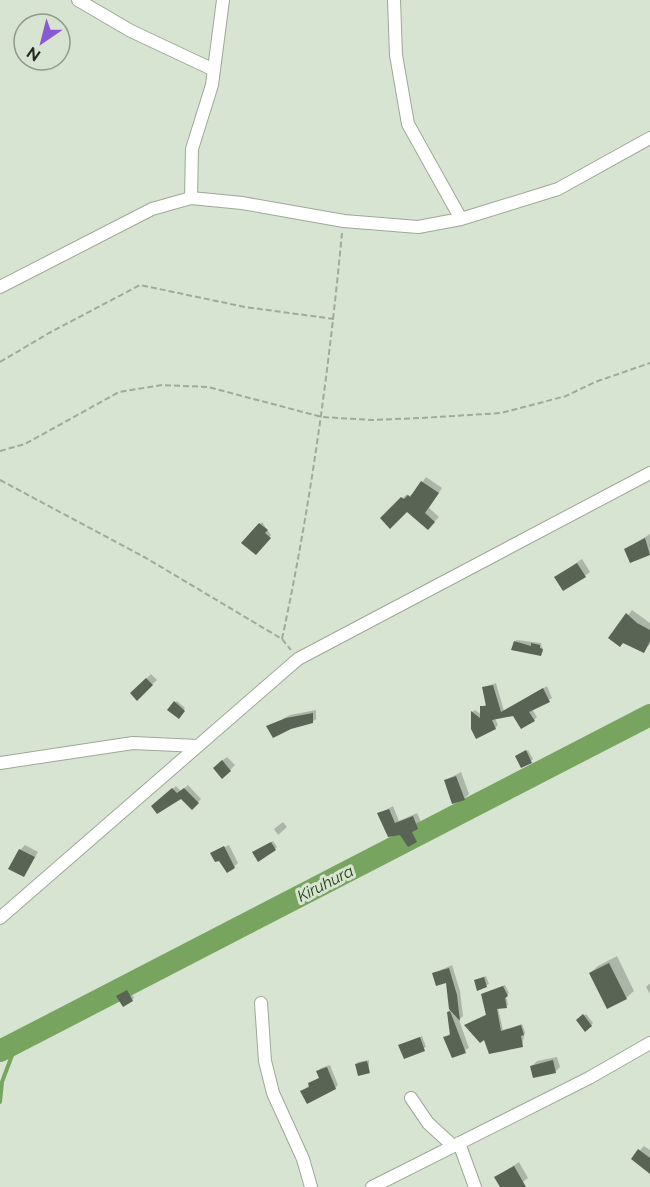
<svg xmlns="http://www.w3.org/2000/svg" width="650" height="1187" viewBox="0 0 650 1187" font-family="Raleway,sans-serif">
<rect width="100%" height="100%" fill="#d8e4d2"/>
<path fill="#0003" d="M426 477 442 488 429 508 439 517 428 528 407 510 382 518 407 494 409 496 415 493Z
M262 522 271 535 256 553 243 543Z
M650 534V553L631 561 626 549Z
M582 559 590 572 585 576 556 577Z
M632 610 650 623V644L644 651 610 638Z
M517 640 541 643 543 652 541 654 515 641Z
M151 674 157 680 137 698 132 693Z
M496 683 504 711 547 686 552 698 532 709 537 717 534 720 514 715 495 718 498 725 495 728 476 737 472 712 475 710 482 715 481 707 487 704 484 687Z
M177 701 185 708 181 715 169 710Z
M316 710V719L312 722 268 727 290 715Z
M528 750 533 759 531 761 519 754Z
M227 757 235 765 230 770 219 763Z
M461 772 469 794 464 799 446 780Z
M188 785 201 799 192 808 181 797 153 806 176 786 181 791Z
M393 806 399 821 417 813 422 824 416 829 420 837 408 845 401 833 379 814Z
M283 822 287 827 278 835 274 829Z
M273 841 277 847 275 849 256 850Z
M25 845 38 852 24 876 20 850Z
M229 845 238 863 234 867 212 853Z
M617 956 634 991 626 998 590 973 598 966Z
M452 965 460 991 463 1016 459 1020 469 1048 453 1056 445 1037 451 1033 448 981 434 973Z
M486 976 489 984 478 989 475 980Z
M649 984H650V994L646 987Z
M505 985 509 993 506 996 508 1005 498 1008 503 1030 522 1024 525 1032 522 1046 485 1037 466 1025 487 1014 484 993Z
M129 989 134 998 132 1000 120 995Z
M586 1014 593 1023 586 1030 578 1020Z
M422 1036 426 1047 405 1057 400 1045Z
M557 1057 560 1067 555 1072 532 1066 537 1061Z
M369 1060V1072L357 1064 358 1062Z
M330 1065 338 1085 335 1088 302 1091 320 1077 318 1071 321 1068Z
M644 1146 650 1150V1172L640 1150Z
M519 1162 528 1178 516 1187H502L496 1177Z"/>
<g fill="none" stroke-linecap="round" stroke-linejoin="round">
<path stroke="#77a45e" stroke-width="4" d="M0 1102 2 1082 17 1042"/>
<path stroke="#77a45e" stroke-width="22" d="M0 1051 650 715"/>
</g>
<path fill="#596454" d="M421 481 439 493 425 513 435 522 428 530 407 512 390 529 380 518 401 497 404 499 408 495 410 497Z
M259 523 268 530 265 533 271 538 256 555 241 543Z
M645 538 650 555 630 563 624 549Z
M577 563 586 577 563 591 554 577Z
M626 613 637 623 650 630V641L644 653 623 643 620 647 608 638Z
M514 641 531 646V643L540 645V648L543 649 541 656 511 650Z
M146 678 153 685 137 701 130 693Z
M493 685 501 712 543 688 550 702 529 712 535 721 521 729 513 716 492 720 496 729 476 739 471 729V711L480 718V706H486L482 687Z
M174 701 185 711 179 719 167 710Z
M313 713V723L291 729 273 738 266 726 286 718Z
M526 750 532 763 521 768 515 756Z
M222 760 231 771 222 779 213 768Z
M456 776 465 800 452 804 444 780Z
M172 788 177 793 184 788 199 803 192 810 181 799 157 814 151 806Z
M389 809 395 823 413 816 418 829 412 832 417 842 408 847 400 835 388 837 377 813Z
M271 842 276 850 258 862 252 852Z
M224 846 235 868 227 873 219 861 215 862 210 853Z
M19 849 35 857 24 877 8 869Z
M609 963 627 999 607 1009 589 973Z
M449 968 457 995 460 1021 449 1009 446 983 436 986 432 973Z
M484 977 487 987 477 991 474 980Z
M503 986 508 996 505 998 507 1008 497 1009 501 1031 521 1025 524 1035 521 1036 523 1047 489 1054 484 1040 480 1043 464 1025 486 1015 481 994Z
M127 990 133 1001 123 1007 116 996Z
M450 1011 466 1053 452 1058 443 1037 450 1035 447 1012Z
M583 1014 592 1026 585 1032 576 1020Z
M420 1037 425 1051 404 1059 398 1045Z
M553 1060 556 1073 533 1078 530 1066Z
M367 1061 370 1073 358 1076 355 1064Z
M327 1067 336 1089 307 1104 300 1091 309 1087 308 1083 319 1078 316 1071Z
M638 1149 650 1158V1174L631 1159Z
M514 1166 526 1187H500L494 1177Z"/>
<g fill="none" stroke-linecap="round" stroke-linejoin="round">
<g stroke="#9da897" stroke-width="14">
<path id="minor" d="M78 0 131 31 214 70
M394 0 396 55 408 124 461 219
M191 198 192 149 212 85 223 0
M0 287 152 209 191 198 242 203 344 221 418 227 461 219 558 189 650 138
M0 763 133 743 198 746
M0 918 298 659 650 473
M261 1003 265 1061 273 1093 303 1159 311 1187
M411 1098 428 1123 453 1146
M459 1143 475 1187
M372 1187 589 1078 650 1043"/>
</g>
<path stroke="#a0aa9c" stroke-width="2" stroke-dasharray="6 3" stroke-linecap="butt" d="M0 362 49 333 140 285 245 307 334 319
M0 451 25 444 119 392 162 385 208 387 322 417 372 420 421 418 501 413 566 396 595 382 650 363
M0 480 146 558 282 639 291 650
M282 639C311 504 329 369 342 233"/>
<use href="#minor" stroke="#fff" stroke-width="12"/>
</g>
<g text-anchor="middle" stroke-width="6" stroke-linejoin="round" paint-order="stroke">
<g font-size="16" font-style="italic" fill="#203e0b" stroke="#d8e4d2">
<text transform="translate(325 883) rotate(-27)" y="6">Kiruhura</text>
</g>
</g>
<g transform="translate(42 42) rotate(215)"><circle r="28" fill="#d8e4d2" stroke="#90998c" stroke-width="1.5"/>
<path d="M0-4.5L10 22L0 15L-10 22Z" fill="#885ad3"/>
<text y="-9" font-size="16" font-weight="bold" text-anchor="middle" fill="#242922">N</text>
</g>
</svg>
